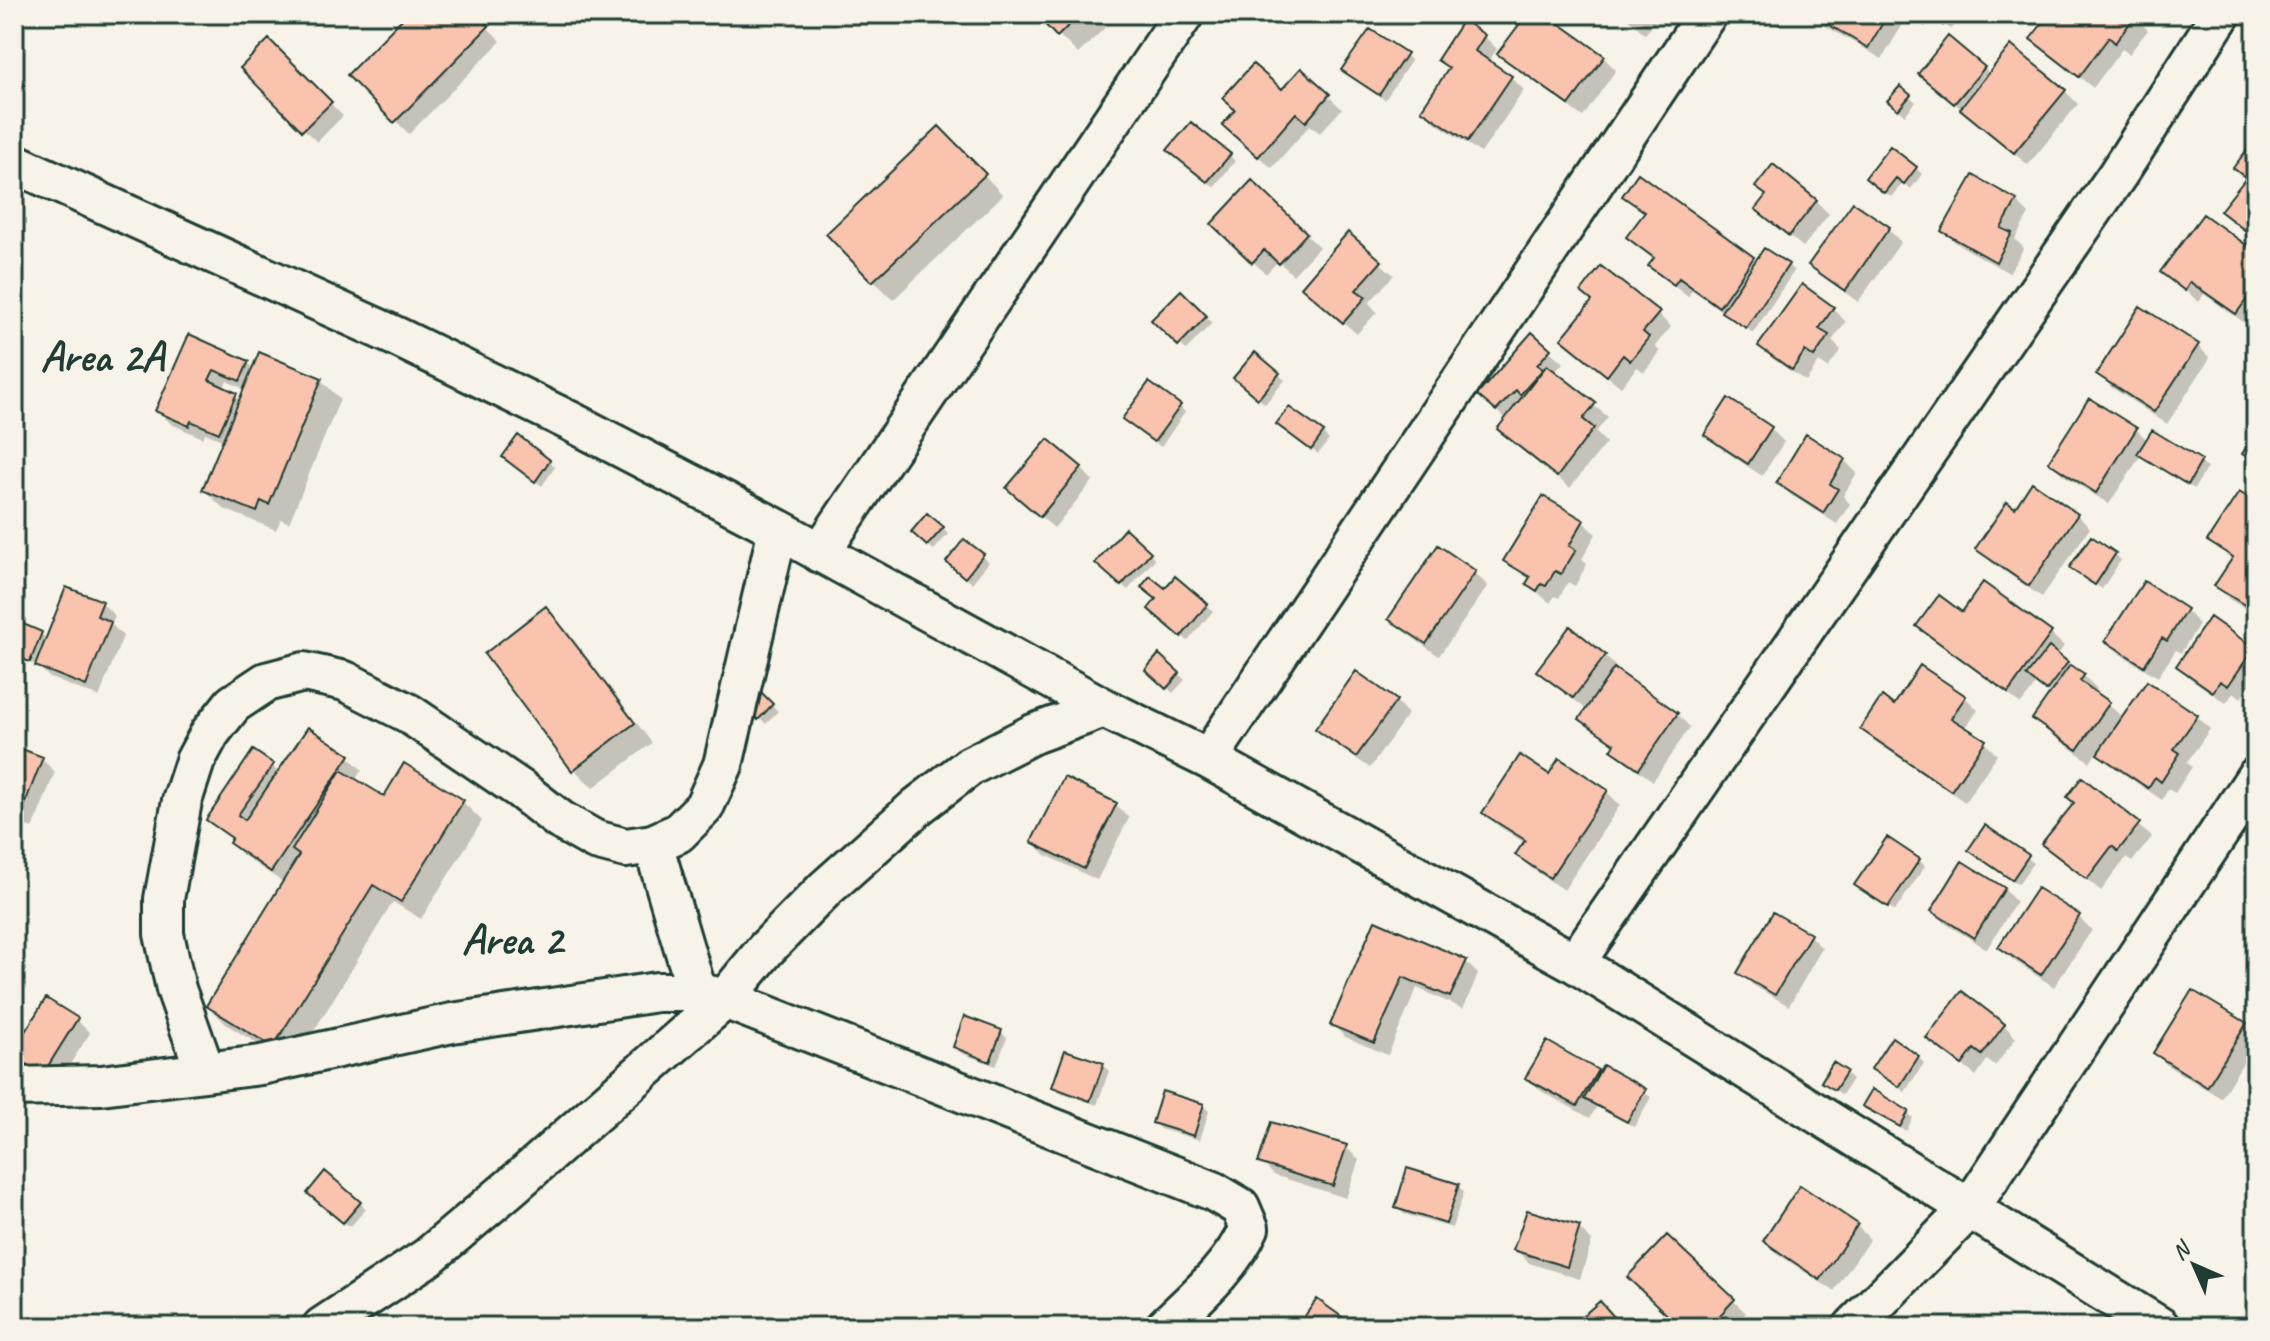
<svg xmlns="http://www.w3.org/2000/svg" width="2270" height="1341" viewBox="0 0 2270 1341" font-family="Caveat,sans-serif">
<rect width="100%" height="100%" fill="#f7f3e8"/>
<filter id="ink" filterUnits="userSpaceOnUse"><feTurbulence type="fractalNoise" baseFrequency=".0125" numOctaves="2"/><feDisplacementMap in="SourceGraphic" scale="16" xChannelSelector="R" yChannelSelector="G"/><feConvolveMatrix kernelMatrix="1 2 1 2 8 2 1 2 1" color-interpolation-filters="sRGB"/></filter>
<g filter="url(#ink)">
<path fill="#0003" fill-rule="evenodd" d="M409 14H474L501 41 409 134 349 75Z
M1038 14H1119L1078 54Z
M1529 14H1542L1603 57 1616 70 1583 117 1513 66 1500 53Z
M1623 14H1663L1645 34Z
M1812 14H1932L1925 27 1907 17 1882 59 1822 24Z
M1935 14H1962L1964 16 1950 29Z
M2052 14H2131L2148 30 2129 54 2122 49 2093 88 2033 39Z
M1484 36 1497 49 1488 62 1511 77 1524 90 1481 153 1436 123 1423 110 1450 70 1439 59Z
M269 42 343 116 317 142 243 68Z
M1405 55 1411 61 1385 100 1350 76Z
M1984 68 1990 74 2065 91 2078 104 2028 165 1926 79Z
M1301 71 1342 109 1320 133 1310 125 1272 168 1237 138Z
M1900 89 1916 102 1905 115 1896 107Z
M958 147 1003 195 893 300 829 234Z
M1229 155 1235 161 1214 187 1176 156Z
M1916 168 1922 174 1911 189 1903 183 1891 197 1874 184Z
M1638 176 1757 263 1788 265 1794 271 1753 333 1692 290 1688 297 1664 278 1651 266 1655 260 1629 237 1646 214 1624 195Z
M1252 183 1319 247 1293 275 1278 261 1266 274 1214 224Z
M1816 201 1829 214 1803 247 1757 209Z
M2016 201 2029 214 2015 239 2024 248 2009 273 1956 243 1943 230Z
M1888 229 1901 242 1858 302 1824 277 1811 264Z
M1348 235 1394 275 1369 303 1377 312 1357 334 1317 299Z
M2256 254V316L2249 326 2204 294 2199 302 2163 272Z
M1802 287 1833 309 1846 322 1832 341 1841 350 1828 368 1819 362 1806 381 1773 359 1760 346Z
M1181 293 1212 323 1186 350 1154 320Z
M1658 314 1671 327 1655 346 1660 352 1644 372 1637 367 1621 387 1577 352Z
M1532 335 1563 363 1554 373 1608 417 1596 432 1606 443 1570 488 1499 429 1507 420 1493 408Z
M190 337 248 363 254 369 260 355 321 380 340 399 289 523 281 519 276 530 224 509 204 490 224 441 205 433 203 438 171 424 158 411ZM227 381 246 390 241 400 223 389Z
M2197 345 2210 358 2167 424 2111 387 2099 374Z
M1255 355 1285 380 1265 404 1242 384Z
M1729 400 1771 429 1784 442 1762 476 1719 447 1706 434Z
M1179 406 1185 412 1161 447 1131 425Z
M2136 429 2148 441 2153 432 2207 468 2194 489 2141 455 2109 504 2063 475 2050 462Z
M1285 430 1323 434 1329 440 1318 454Z
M1844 460 1857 473 1843 496 1850 504 1837 524 1791 495 1778 483Z
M549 461 555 467 542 486 510 462Z
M1081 468 1093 481 1054 528 1022 501Z
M2256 505V615L2229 599 2217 586 2233 560 2210 541Z
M2016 511 2077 515 2090 528 2042 597 1991 562 1978 549Z
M1583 522 1596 534 1582 559 1587 564 1575 586 1568 582 1559 598 1555 596 1550 603 1528 584 1530 580 1506 561Z
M943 528 948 534 934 550 919 538Z
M964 541 989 562 972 583 954 567Z
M1150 553 1155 559 1128 590 1103 569Z
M2115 554 2121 560 2102 589 2072 568Z
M1475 573 1488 586 1439 656 1403 631 1390 619Z
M2144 584 2186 611 2199 624 2181 653 2176 650 2158 677 2120 654 2108 641Z
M1165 591 1207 605 1213 611 1188 641 1156 614Z
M102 603 115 616 111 624 123 636 99 697 50 678 37 665 14 658V622L41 633 47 640Z
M546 609 565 628 652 743 593 788 574 769Z
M1962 614 2051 634 2064 646 2057 656 2084 676 2097 689 2094 693 2124 718 2197 716 2210 729 2187 762 2192 767 2175 793 2168 789 2162 800 2112 766 2097 752 2090 762 2048 732 2035 719 2052 695 2037 683 2021 704 1932 639 1919 626Z
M2253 649 2256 653V676L2241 698 2234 692 2226 703 2191 679 2178 666Z
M1605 656 1618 669 1616 672 1677 714 1690 727 1653 781 1627 762 1614 750 1616 747 1582 718 1587 710 1539 671Z
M1148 670 1179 674 1185 680 1173 693Z
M754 688 778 711 766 724 742 700Z
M1965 697 1978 710 1965 729 1984 742 1997 755 1965 802 1876 742 1863 729 1894 707Z
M1396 701 1408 714 1370 768 1331 741 1318 728Z
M308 730 349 757 362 770 355 780 385 798 405 765 463 802 482 821 421 919 393 902 293 1065 227 1025 208 1006 284 883 244 856 231 843 233 840 209 819 272 766 279 773Z
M14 748 42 759 55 772 33 828 27 826 21 841 14 838Z
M1560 761 1607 792 1620 805 1564 890 1531 868 1518 855 1525 843 1497 825 1484 812 1550 777Z
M1065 780 1116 805 1129 818 1097 880 1046 855 1033 842Z
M2082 780 2152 837 2132 862 2126 858 2101 891 2044 844 2076 803Z
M1977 856 2027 857 2033 863 2018 884Z
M1919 860 1925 866 1895 911 1863 890Z
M2004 889 2016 902 1987 949 1946 924 1933 911Z
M2038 890 2079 917 2092 930 2054 987 2013 960 2000 947Z
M1376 923 1465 961 1478 974 1463 1009 1417 988 1388 1055 1345 1037 1332 1024Z
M1809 935 1822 948 1789 1006 1753 985 1740 972Z
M46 1001 77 1020 90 1033 56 1086 26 1066 14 1054Z
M2004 1025 2016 1038 1995 1066 1987 1060 1976 1076 1928 1038Z
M2246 1025 2256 1035V1042L2221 1098 2168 1066 2155 1053Z
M1001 1032 1007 1038 996 1066 961 1053 955 1047Z
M1918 1057 1924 1063 1905 1092 1873 1068Z
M1103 1065 1109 1071 1097 1105 1061 1093 1054 1087Z
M1604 1068 1651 1097 1634 1127 1597 1106 1590 1118 1541 1091 1528 1078 1597 1071 1600 1074Z
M1846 1073 1852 1079 1842 1095 1824 1081Z
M1202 1105 1209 1111 1200 1140 1160 1129 1154 1123Z
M1864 1105 1907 1112 1913 1118 1906 1131Z
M1346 1147 1359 1160 1346 1198 1274 1175 1261 1162Z
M1458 1186 1464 1192 1452 1228 1404 1214 1398 1208Z
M1801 1188 1857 1226 1870 1239 1834 1291 1778 1254 1765 1241Z
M315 1199 360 1203 366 1209 350 1227Z
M1579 1228 1592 1241 1580 1279 1529 1263 1516 1250Z
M1668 1237 1746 1313 1733 1327H1682Z"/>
<path fill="#fac3ad" stroke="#1f3d34" stroke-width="2" d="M407 14H477L489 26 394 123 347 75Z
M1035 14H1080L1057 37Z
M1527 14H1546L1605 56 1569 105 1497 54Z
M1811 14H1888L1868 48Z
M1932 14H1954L1943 25Z
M2050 14H2135L2136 15 2115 43 2109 37 2079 77 2030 39Z
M1463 20 1485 35 1475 51 1512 76 1468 141 1421 110 1449 68 1437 60Z
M1370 29 1407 53 1379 95 1341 70Z
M1948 36 1985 67 1954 104 1918 74Z
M269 39 332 102 302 131 240 68Z
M2011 45 2066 90 2014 153 1960 109Z
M1253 64 1282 89 1301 68 1330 94 1306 122 1296 113 1258 157 1222 125 1235 110 1222 98Z
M1900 86 1911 95 1898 110 1887 101Z
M1191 122 1231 154 1207 182 1167 150Z
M939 126 986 174 872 282 826 234Z
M2256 138V239L2220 211 2246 178 2233 168Z
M1890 146 1917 167 1904 184 1896 178 1884 193 1865 178Z
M1773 164 1817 200 1789 236 1755 209 1766 195 1755 187Z
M1638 173 1754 257 1719 307 1679 278 1674 285 1648 266 1654 258 1626 237 1645 212 1622 196Z
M1973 175 2017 200 2001 228 2012 233 1996 262 1941 231Z
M1252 180 1307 233 1279 264 1264 250 1252 263 1211 224Z
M1853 202 1890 227 1845 291 1808 265Z
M2203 214 2256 252V286L2236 314 2190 282 2185 291 2160 272Z
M1348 232 1382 261 1356 290 1366 297 1343 323 1301 287Z
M1764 248 1789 264 1746 328 1721 312Z
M1601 266 1660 312 1643 332 1649 337 1630 361 1623 355 1607 376 1561 339 1592 301 1581 292Z
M1802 284 1834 307 1819 329 1829 335 1814 357 1805 351 1792 370 1758 346Z
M1181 290 1207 316 1178 346 1151 320Z
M2140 306 2199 344 2154 412 2096 374Z
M1532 332 1551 349 1537 365 1543 369 1520 395 1516 390 1496 411 1477 395Z
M189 334 249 361 240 381 214 370 209 380 237 393 219 433 191 421 189 426 155 411Z
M259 352 322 378 269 505 261 501 257 512 202 490Z
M1255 352 1280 373 1258 399 1233 378Z
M1547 365 1596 403 1583 419 1594 428 1557 477 1497 429Z
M1149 382 1181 405 1154 442 1122 419Z
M1728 398 1772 427 1748 464 1704 435Z
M2089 398 2137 428 2096 493 2048 462Z
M1289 407 1324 432 1311 450 1276 424Z
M2152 430 2202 460 2188 485 2137 454Z
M2256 432V463L2242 454Z
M1806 434 1845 459 1830 484 1838 489 1823 513 1776 483Z
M518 435 550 460 535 482 502 457Z
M1048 439 1082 467 1040 517 1006 488Z
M2032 482 2078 514 2029 586 1975 549 2007 502 2015 508Z
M2239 492 2256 502V612L2214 586 2233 557 2207 541Z
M1543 496 1584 520 1569 546 1576 550 1561 574 1555 571 1546 586 1541 584 1537 591 1526 584 1530 577 1503 561Z
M927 513 944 527 927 546 911 532Z
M1125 528 1151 552 1121 586 1095 563Z
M2091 536 2116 553 2095 585 2069 568Z
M964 539 984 554 965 578 946 562Z
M1438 545 1476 571 1426 644 1388 619Z
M1150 576 1165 588 1175 576 1208 604 1181 637 1148 609 1156 599 1141 587Z
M2144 581 2187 609 2167 641 2162 638 2144 666 2105 641Z
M1983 582 2052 632 2008 693 1916 626 1939 595 1962 612Z
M66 587 103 601 97 616 111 622 86 686 35 666Z
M546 606 635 723 572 771 484 654Z
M2210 617 2254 648 2228 686 2220 681 2213 692 2176 666Z
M14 620 42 632 30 662 14 656Z
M1570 626 1606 655 1573 698 1536 671Z
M2049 647 2068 662 2046 691 2026 676Z
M1159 654 1180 673 1166 689 1145 670Z
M1920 665 1966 696 1951 718 1986 740 1951 791 1860 729 1882 696 1894 705Z
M2070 665 2085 674 2080 681 2110 702 2077 750 2032 719Z
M1614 668 1678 713 1639 769 1611 750 1615 744 1579 719Z
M1356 671 1397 700 1356 757 1315 729Z
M2147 681 2198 715 2174 749 2180 753 2161 782 2155 777 2148 788 2097 754Z
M754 685 773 704 758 720 739 700Z
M308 727 350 755 271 872 229 843 232 838 206 820 253 750 274 764 238 815 245 820Z
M14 746 43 757 20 816 14 815Z
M1520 755 1549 774 1559 758 1608 790 1550 878 1515 855 1525 840 1482 813Z
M404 763 464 800 401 902 373 885 273 1047 206 1006 299 855 292 850 341 770 384 796Z
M1064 777 1117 803 1084 869 1031 842Z
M2082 777 2140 823 2118 851 2112 846 2087 879 2041 844 2074 803 2067 797Z
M1985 825 2029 855 2012 880 1968 850Z
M1887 837 1920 859 1888 907 1854 885Z
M1962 861 2005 888 1974 938 1931 911Z
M2037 888 2080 915 2041 975 1998 947Z
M1773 912 1811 934 1775 995 1737 973Z
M1375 920 1467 960 1450 997 1403 977 1374 1043 1330 1025Z
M2192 990 2247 1023 2207 1087 2153 1053Z
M1962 991 2005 1024 1982 1055 1974 1049 1962 1065 1926 1038Z
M46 998 78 1018 43 1074 14 1056V1049Z
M964 1016 1002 1030 990 1062 953 1047Z
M1892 1037 1919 1056 1899 1087 1871 1069Z
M1547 1041 1598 1070 1577 1106 1525 1078Z
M1065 1050 1104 1063 1090 1101 1052 1087Z
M1833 1062 1847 1071 1835 1090 1821 1082Z
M1603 1065 1646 1089 1627 1122 1584 1099Z
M1872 1089 1909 1111 1900 1127 1862 1106Z
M1162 1091 1204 1104 1194 1136 1152 1123Z
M1271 1122 1347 1145 1333 1186 1258 1163Z
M1407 1168 1459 1184 1446 1224 1395 1208Z
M325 1171 361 1202 343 1223 307 1193Z
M1800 1185 1858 1224 1820 1280 1763 1241Z
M1527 1210 1580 1226 1567 1267 1513 1250Z
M1667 1235 1735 1299 1709 1327H1680L1627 1277Z
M1317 1299 1356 1327H1297Z
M1600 1301 1623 1327H1570Z"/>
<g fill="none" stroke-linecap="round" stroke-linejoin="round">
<g stroke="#1f3d34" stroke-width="44">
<path id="minor" d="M14 163 397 337 570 421 778 529 1104 708 1208 759 1575 963 2160 1327
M820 553 1184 14
M1208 759 1707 14
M653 844 697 992
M1575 963 2118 174 2221 14
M205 1071 176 989 164 934V899L182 801 195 761 210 733 233 704 266 682 304 672 345 681 408 713 520 789 560 820 595 840 626 848 653 844 678 833 704 807 723 765 778 529
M14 1087 101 1085 261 1065 452 1023 657 992H697L725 999 1213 1191 1240 1207 1249 1228C1231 1268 1196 1297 1165 1327
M322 1327 428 1257 511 1187 725 999 766 949 825 889 918 806 970 766 1033 734 1104 708
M1853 1327 1970 1208 2256 777"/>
</g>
<use href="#minor" stroke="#f7f3e8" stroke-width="38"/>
</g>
</g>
<g text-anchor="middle" stroke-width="7" stroke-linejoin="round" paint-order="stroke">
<g font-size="44" font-weight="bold" fill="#1f3d34" stroke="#f7f3e8">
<text x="102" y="371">Area 2A</text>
<text x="512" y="954">Area 2</text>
</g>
</g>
<rect width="2270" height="1341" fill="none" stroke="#f7f3e8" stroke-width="48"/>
<rect x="24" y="24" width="2222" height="1293" fill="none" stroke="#1f3d34" stroke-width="3" filter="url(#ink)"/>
<g transform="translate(2194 1265) rotate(315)" stroke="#f7f3e8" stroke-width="6" paint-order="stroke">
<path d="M0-6L14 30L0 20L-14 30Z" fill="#1f3d34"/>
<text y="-12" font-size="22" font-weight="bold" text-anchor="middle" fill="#1f3d34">N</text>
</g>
</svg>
